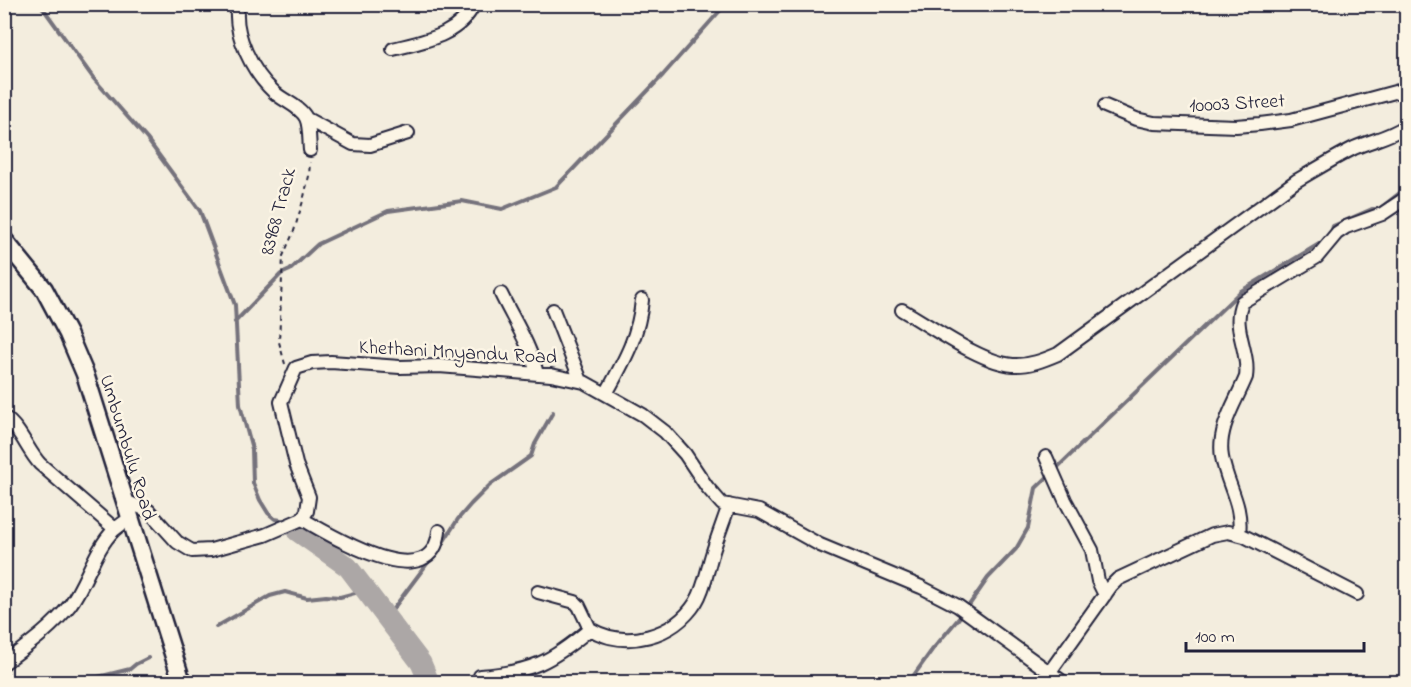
<svg xmlns="http://www.w3.org/2000/svg" width="1411" height="687" viewBox="0 0 1411 687" font-family="'Indie Flower',sans-serif">
<rect width="100%" height="100%" fill="#f3edde"/>
<filter id="ink" filterUnits="userSpaceOnUse"><feTurbulence type="fractalNoise" baseFrequency=".0167" numOctaves="2"/><feDisplacementMap in="SourceGraphic" scale="12" xChannelSelector="R" yChannelSelector="G"/><feConvolveMatrix kernelMatrix="1 2 1 2 8 2 1 2 1" color-interpolation-filters="sRGB"/></filter>
<g filter="url(#ink)">
<g fill="none" stroke-linecap="round" stroke-linejoin="round">
<path stroke="#75727b" stroke-width="4" d="M40 4 94 79 147 139 200 211 235 305 240 405 252 449 253 483 260 500 268 513 275 519 287 521
M1331 233 1333 226 1372 209H1379L1406 188
M235 322 281 274 290 270 318 244 388 211 462 201 502 209 556 187 663 75 726 4
M437 552 458 519 471 504 490 485 531 456 535 444 553 412
M387 617 432 557
M216 627 270 596 285 592 307 598 326 596 340 597 366 590
M78 682 130 669 136 664 148 658
M909 682 932 650 965 611 988 578 1016 549 1028 528 1036 488 1241 291 1324 241"/>
<path stroke="#aca7a6" stroke-width="21" d="M297 531 348 567 421 663 429 682"/>
<g stroke="#22223b" stroke-width="16">
<path id="minor" d="M238 4C232 33 253 73 274 92 283 101 300 106 306 118 310 126 309 141 310 150
M393 49C424 41 459 36 474 4
M1105 106 1136 119 1154 123 1236 126 1260 124 1291 120 1406 89
M307 119 353 144 370 145 408 133
M501 294C514 321 530 344 537 374
M553 310 581 381
M902 310C931 326 981 363 1013 365 1029 366 1044 360 1058 354L1296 181C1315 170 1334 158 1354 148 1372 140 1390 137 1406 126
M606 394C623 363 639 336 642 300
M4 417C21 429 27 450 40 464L115 529
M1046 457 1065 500 1092 550 1098 581 1105 595
M125 501 149 511 177 542 192 551 211 550 265 535 302 519 307 511 309 497 296 464 281 402 296 368 312 363 331 362 400 367 439 366 551 375 584 382 643 415 665 432 685 454 707 487 722 504 759 511 820 545 921 587 958 606 1063 682
M302 519C331 535 432 599 439 531
M1239 534C1243 504 1227 486 1222 457 1217 428 1236 402 1246 377 1250 351 1231 328 1242 302L1317 257 1337 233 1346 227 1382 214 1406 198
M538 592 575 602 579 606 590 629C626 650 674 637 696 602 704 589 707 572 711 558 716 540 723 523 729 505
M4 663C28 645 51 629 70 605 87 582 94 550 114 530 119 526 124 522 129 519
M1049 673 1111 586 1118 579 1212 535 1228 532 1244 536 1357 594
M480 676C531 672 551 662 590 629"/>
</g>
<g stroke="#22223b" stroke-width="21">
<path id="secondary" d="M4 240 44 289 68 334 85 374 182 682"/>
</g>
<path stroke="#22223b" stroke-width="2" stroke-dasharray="4.5 4.5" stroke-linecap="butt" d="M285 364 279 342 283 256 294 231 303 201 309 176 310 162
M7 675 16 677 20 682"/>
<use href="#minor" stroke="#fcf5e5" stroke-width="12"/>
<use href="#secondary" stroke="#fcf5e5" stroke-width="16"/>
</g>
</g>
<g text-anchor="middle" stroke-width="5" stroke-linejoin="round" paint-order="stroke">
<g font-size="20" fill="#22223b" stroke="#fcf5e5">
<text transform="translate(1237 102) rotate(-3)" y="7">10003 Street</text>
<text transform="translate(277 211) rotate(-75)" y="7">83968 Track</text>
<text transform="translate(458 351) rotate(3)" y="7">Khethani Mnyandu Road</text>
<text transform="translate(129 447) rotate(73)" y="7">Umbumbulu Road</text>
</g>
</g>
<rect width="1411" height="687" fill="none" stroke="#fcf5e5" stroke-width="24"/>
<rect x="12" y="12" width="1387" height="663" fill="none" stroke="#22223b" stroke-width="2" filter="url(#ink)"/>
<path d="M1186 642v9h178v-9" fill="none" stroke="#22223b" stroke-width="3"/>
<text x="1195" y="642" font-size="18" fill="#22223b" stroke="#fcf5e5" stroke-width="4.5" paint-order="stroke">100 m</text>
</svg>
